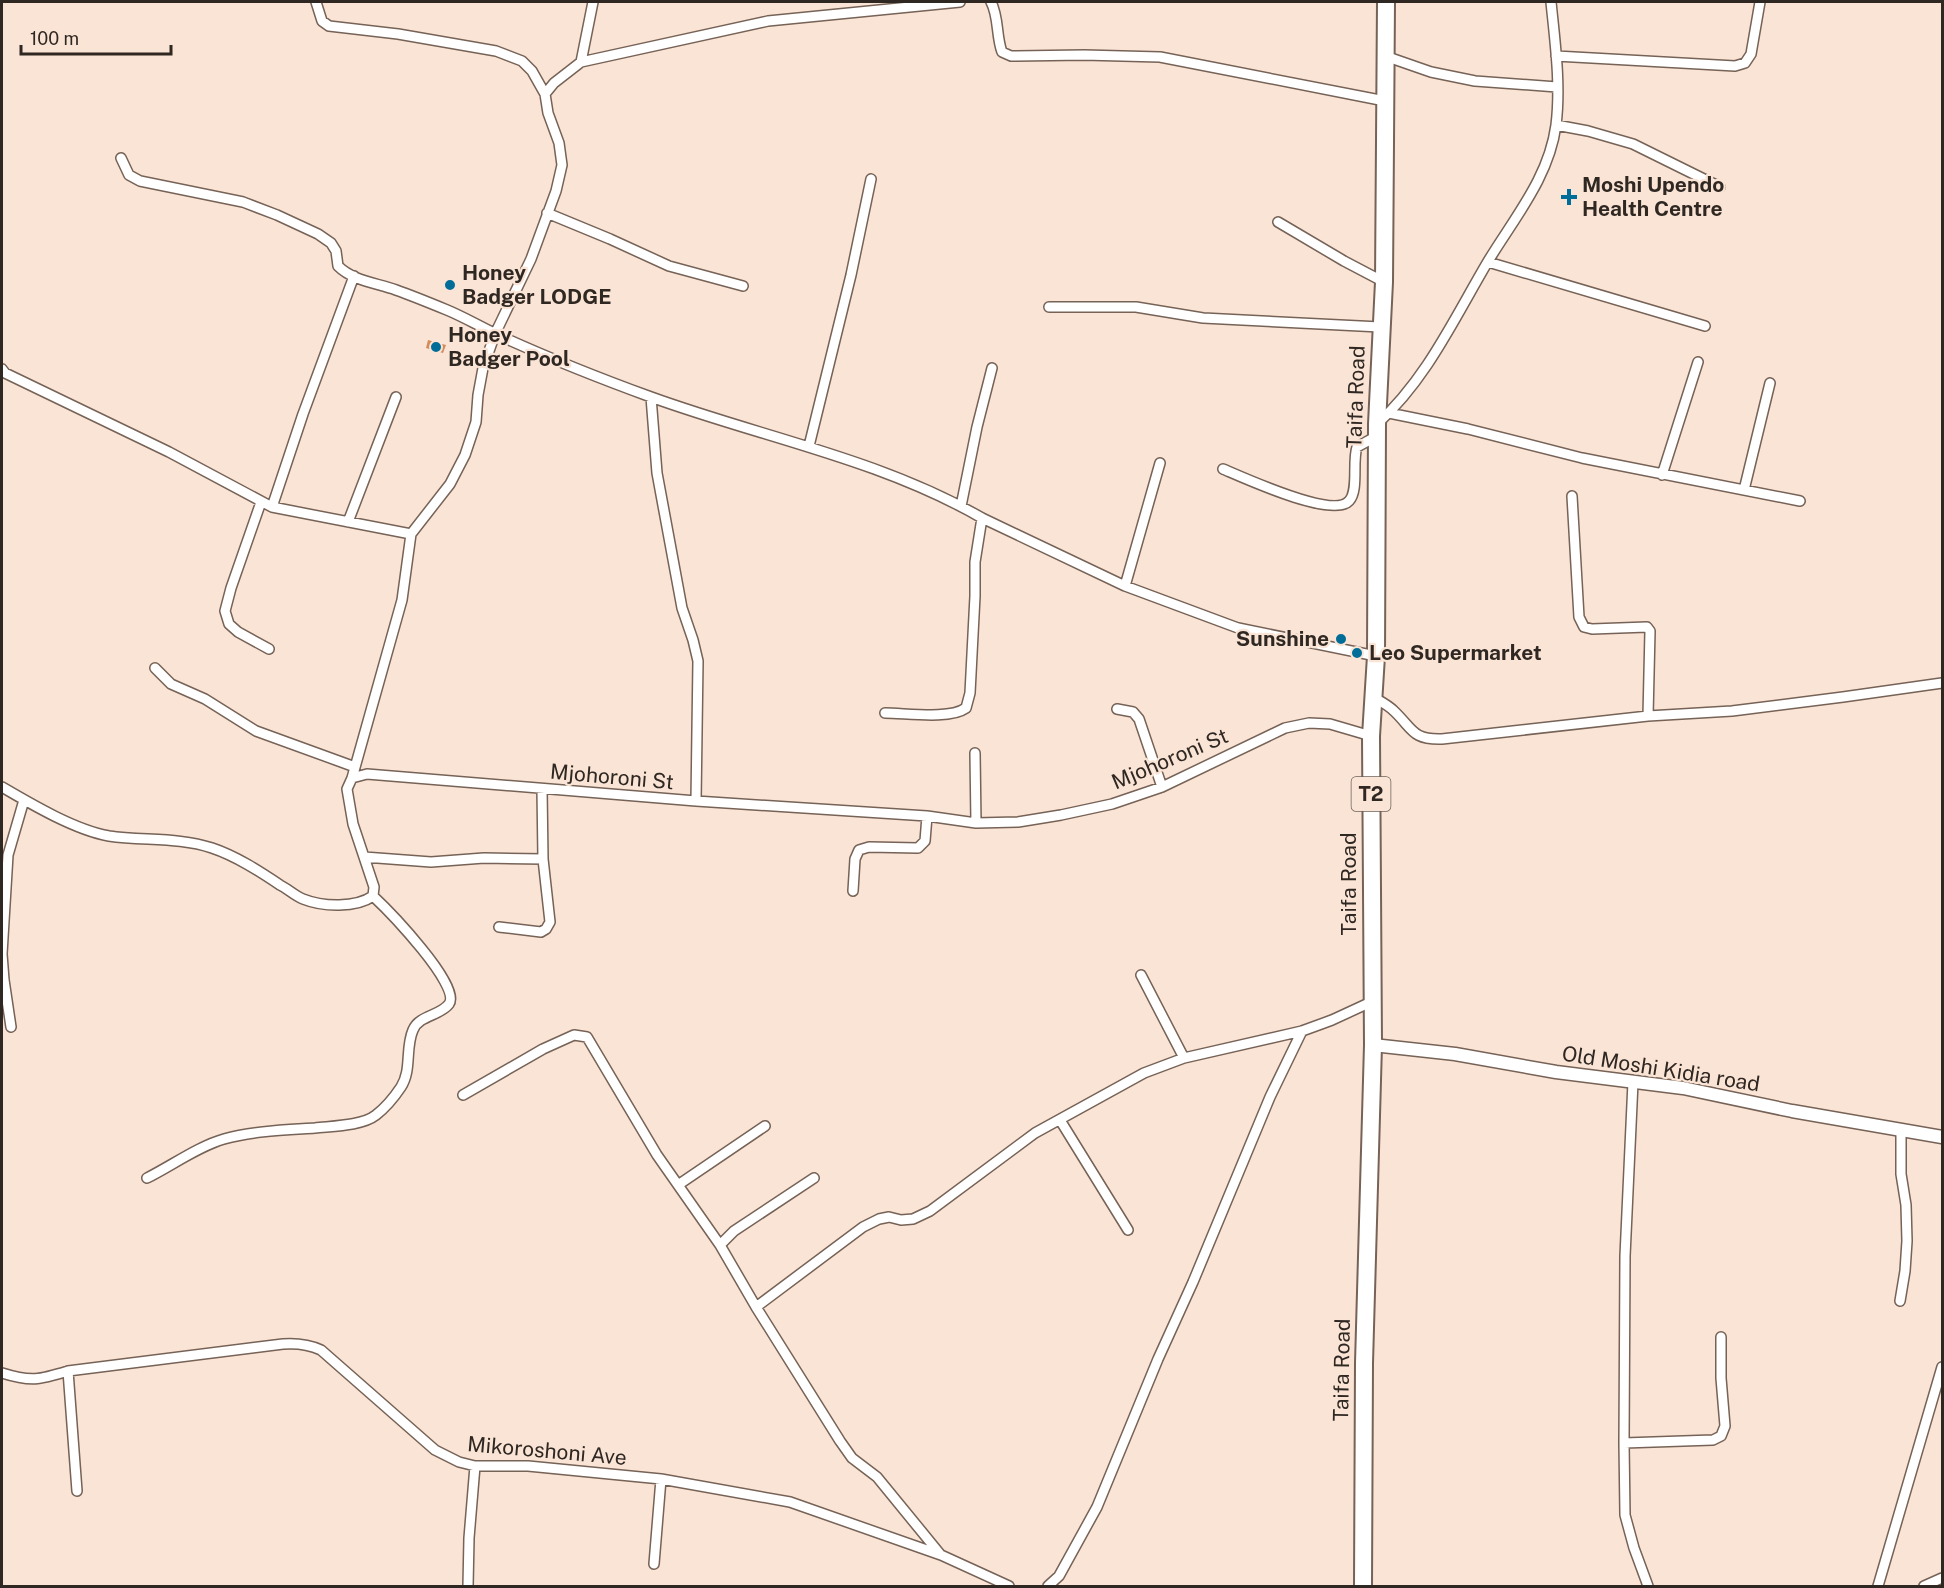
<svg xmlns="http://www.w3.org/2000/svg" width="1944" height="1588" viewBox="0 0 1944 1588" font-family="'Public Sans',sans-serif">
<rect width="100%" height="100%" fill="#fae4d5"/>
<path fill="#d28b59" d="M428 340 446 345 443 353 426 348Z"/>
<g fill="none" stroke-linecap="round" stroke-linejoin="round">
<g stroke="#766256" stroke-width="12">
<path id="street" d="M316 2 322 21 329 26 398 34 496 51 522 61 532 71 545 94
M991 2C999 17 996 36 1002 52L1011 56 1084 55 1160 57 1385 101
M1385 56 1431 72 1475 81 1557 87
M1556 56 1735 66 1745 63 1751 54 1760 2
M581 62 768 21 960 2
M1556 125 1588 131 1633 144 1720 187
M121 158 129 175 140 181 243 202 277 215 318 234 331 243 336 251 338 266C353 281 377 283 396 290 413 296 430 303 447 310 464 317 479 326 496 334 546 357 599 378 651 397 761 437 880 459 982 518L1125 586 1238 628 1376 656
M547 213 610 239 669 266 743 286
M1278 222 1344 261 1384 282
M1488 262 1705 326
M1049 307H1136L1203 318 1380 327
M2 369 5 373 169 452 272 507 411 534
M651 397 657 473 682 608 693 640 698 661 696 801
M1389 413 1468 429 1582 458 1800 501
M1377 424C1426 380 1454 319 1487 263 1514 218 1549 178 1556 125 1561 85 1555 42 1551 2
M809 446 851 275 871 179
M1223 469C1242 477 1333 519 1349 501 1359 491 1352 461 1357 447L1377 436
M1662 475 1698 362
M1744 490 1770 383
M1572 496 1579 617 1584 627 1592 629 1647 627 1650 631 1648 716
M261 502 231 588 225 611 229 624 238 632 269 649
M961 506 977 427 992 368
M272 507 303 414 354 276
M348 522 396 397
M1125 586 1160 463
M155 668 171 684 205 699 256 731 355 767
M1373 697C1380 701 1388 705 1394 711 1413 729 1412 740 1442 739L1648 716 1732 711 1843 697 1942 683
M1117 709 1133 712 1139 719 1162 787
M885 713C906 713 949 720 966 708L970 693 975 596V562L982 518
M975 753 976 823
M352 778 402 600 411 534 450 484 465 455 476 422 478 395 483 368 495 334 531 259 556 191 562 165 559 143 548 113 545 94 554 83 581 62 593 2
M2 787C31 804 75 830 109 836 143 841 179 837 212 848 236 856 259 871 280 885 288 889 295 896 303 899 323 907 356 908 373 896L374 887 353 824 347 789 352 778 367 774 696 801 927 816 976 823 1018 822 1061 815 1112 804 1162 787 1285 728 1309 723 1330 724 1371 736
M364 857 431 862 484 858 543 859
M853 891 855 859 859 850 869 847 918 848 925 841 927 816
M499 927 541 932 546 929 550 922 543 859 542 789
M1141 975 1184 1058
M11 1027 4 980 2 954 8 855 24 800
M1633 1082 1625 1256 1624 1443 1625 1515 1634 1548 1648 1586
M463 1095 543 1049 574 1035 587 1037 657 1155 720 1245 756 1307 840 1441 852 1458 877 1477 940 1554
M1060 1120 1128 1230
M147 1178C171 1166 199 1146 224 1139 253 1131 285 1130 315 1128 332 1126 362 1126 376 1115 385 1108 395 1096 401 1087 412 1070 405 1048 413 1030 419 1015 440 1016 449 1004 462 986 388 910 373 896
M678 1185 765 1126
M720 1245 734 1231 814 1178
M1900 1301 1905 1271 1907 1241 1906 1205 1901 1174V1130
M756 1307 863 1227 879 1219 889 1217 901 1220 913 1219 930 1211 1035 1133 1144 1073 1184 1058 1302 1031 1332 1020 1371 1002
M68 1371 77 1491
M2 1373C31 1382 39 1380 68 1371L283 1344C297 1343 308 1344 321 1350L435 1450 459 1462 475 1466H528L661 1479 790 1502 941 1555 1009 1586
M1624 1443 1713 1440 1721 1436 1725 1426 1721 1378V1337
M654 1564 661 1479
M468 1586 469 1538 475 1466
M1048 1586 1059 1576 1097 1507 1158 1359 1193 1282 1270 1097 1302 1031
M1878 1586 1942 1367
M1924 1586 1942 1578"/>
</g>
<g stroke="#766256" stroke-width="15">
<path id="secondary" d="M1373 1045 1455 1054 1556 1072 1683 1088 1792 1111 1942 1137"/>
</g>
<g stroke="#766256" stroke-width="20">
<path id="highway" d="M1363 1586 1364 1363 1373 1045 1371 736 1376 656 1377 424 1384 282 1386 2"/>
</g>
<use href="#street" stroke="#fff" stroke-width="9"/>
<use href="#secondary" stroke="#fff" stroke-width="12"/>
<use href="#highway" stroke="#fff" stroke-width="16"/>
</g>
<g fill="#006d99" stroke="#fae4d5" stroke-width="2">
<path d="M1566 188h6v6h6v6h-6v6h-6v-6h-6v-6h6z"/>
<circle cx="450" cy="285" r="6"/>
<circle cx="436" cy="347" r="6"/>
<circle cx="1341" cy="639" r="6"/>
<circle cx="1357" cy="653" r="6"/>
</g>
<g text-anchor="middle" stroke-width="4.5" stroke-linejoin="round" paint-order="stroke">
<rect fill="#fae4d5" stroke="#6c6058" stroke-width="1.5" x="1351.5" y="777" width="39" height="34" rx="4.5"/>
<g font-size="20" font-weight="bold" fill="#2f2722">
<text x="1371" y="801">T2</text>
</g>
<g font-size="21" font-weight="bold" fill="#2f2722" stroke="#fae4d5" text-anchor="start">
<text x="1582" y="192">Moshi Upendo<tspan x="1582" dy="24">Health Centre</tspan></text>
<text x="462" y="280">Honey<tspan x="462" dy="24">Badger LODGE</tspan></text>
<text x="448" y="342">Honey<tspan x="448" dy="24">Badger Pool</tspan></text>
<text x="1329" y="646" text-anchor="end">Sunshine</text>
<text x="1369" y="660">Leo Supermarket</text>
</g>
<g font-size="21" fill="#2f2722" stroke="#fae4d5">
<text transform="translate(1356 397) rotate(-88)" y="7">Taifa Road</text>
<text transform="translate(1170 759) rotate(-23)" y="7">Mjohoroni St</text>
<text transform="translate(612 777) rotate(5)" y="7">Mjohoroni St</text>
<text transform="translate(1349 884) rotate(-90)" y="7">Taifa Road</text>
<text transform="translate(1661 1069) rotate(9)" y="7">Old Moshi Kidia road</text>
<text transform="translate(1342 1370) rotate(-89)" y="7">Taifa Road</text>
<text transform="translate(547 1451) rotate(5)" y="7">Mikoroshoni Ave</text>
</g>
</g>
<rect width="1944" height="1588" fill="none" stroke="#2f2722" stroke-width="6"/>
<path d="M21 45v9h150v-9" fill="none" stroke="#2f2722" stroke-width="3"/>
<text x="30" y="45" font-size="18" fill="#2f2722" stroke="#fae4d5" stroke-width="4.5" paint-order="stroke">100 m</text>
</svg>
